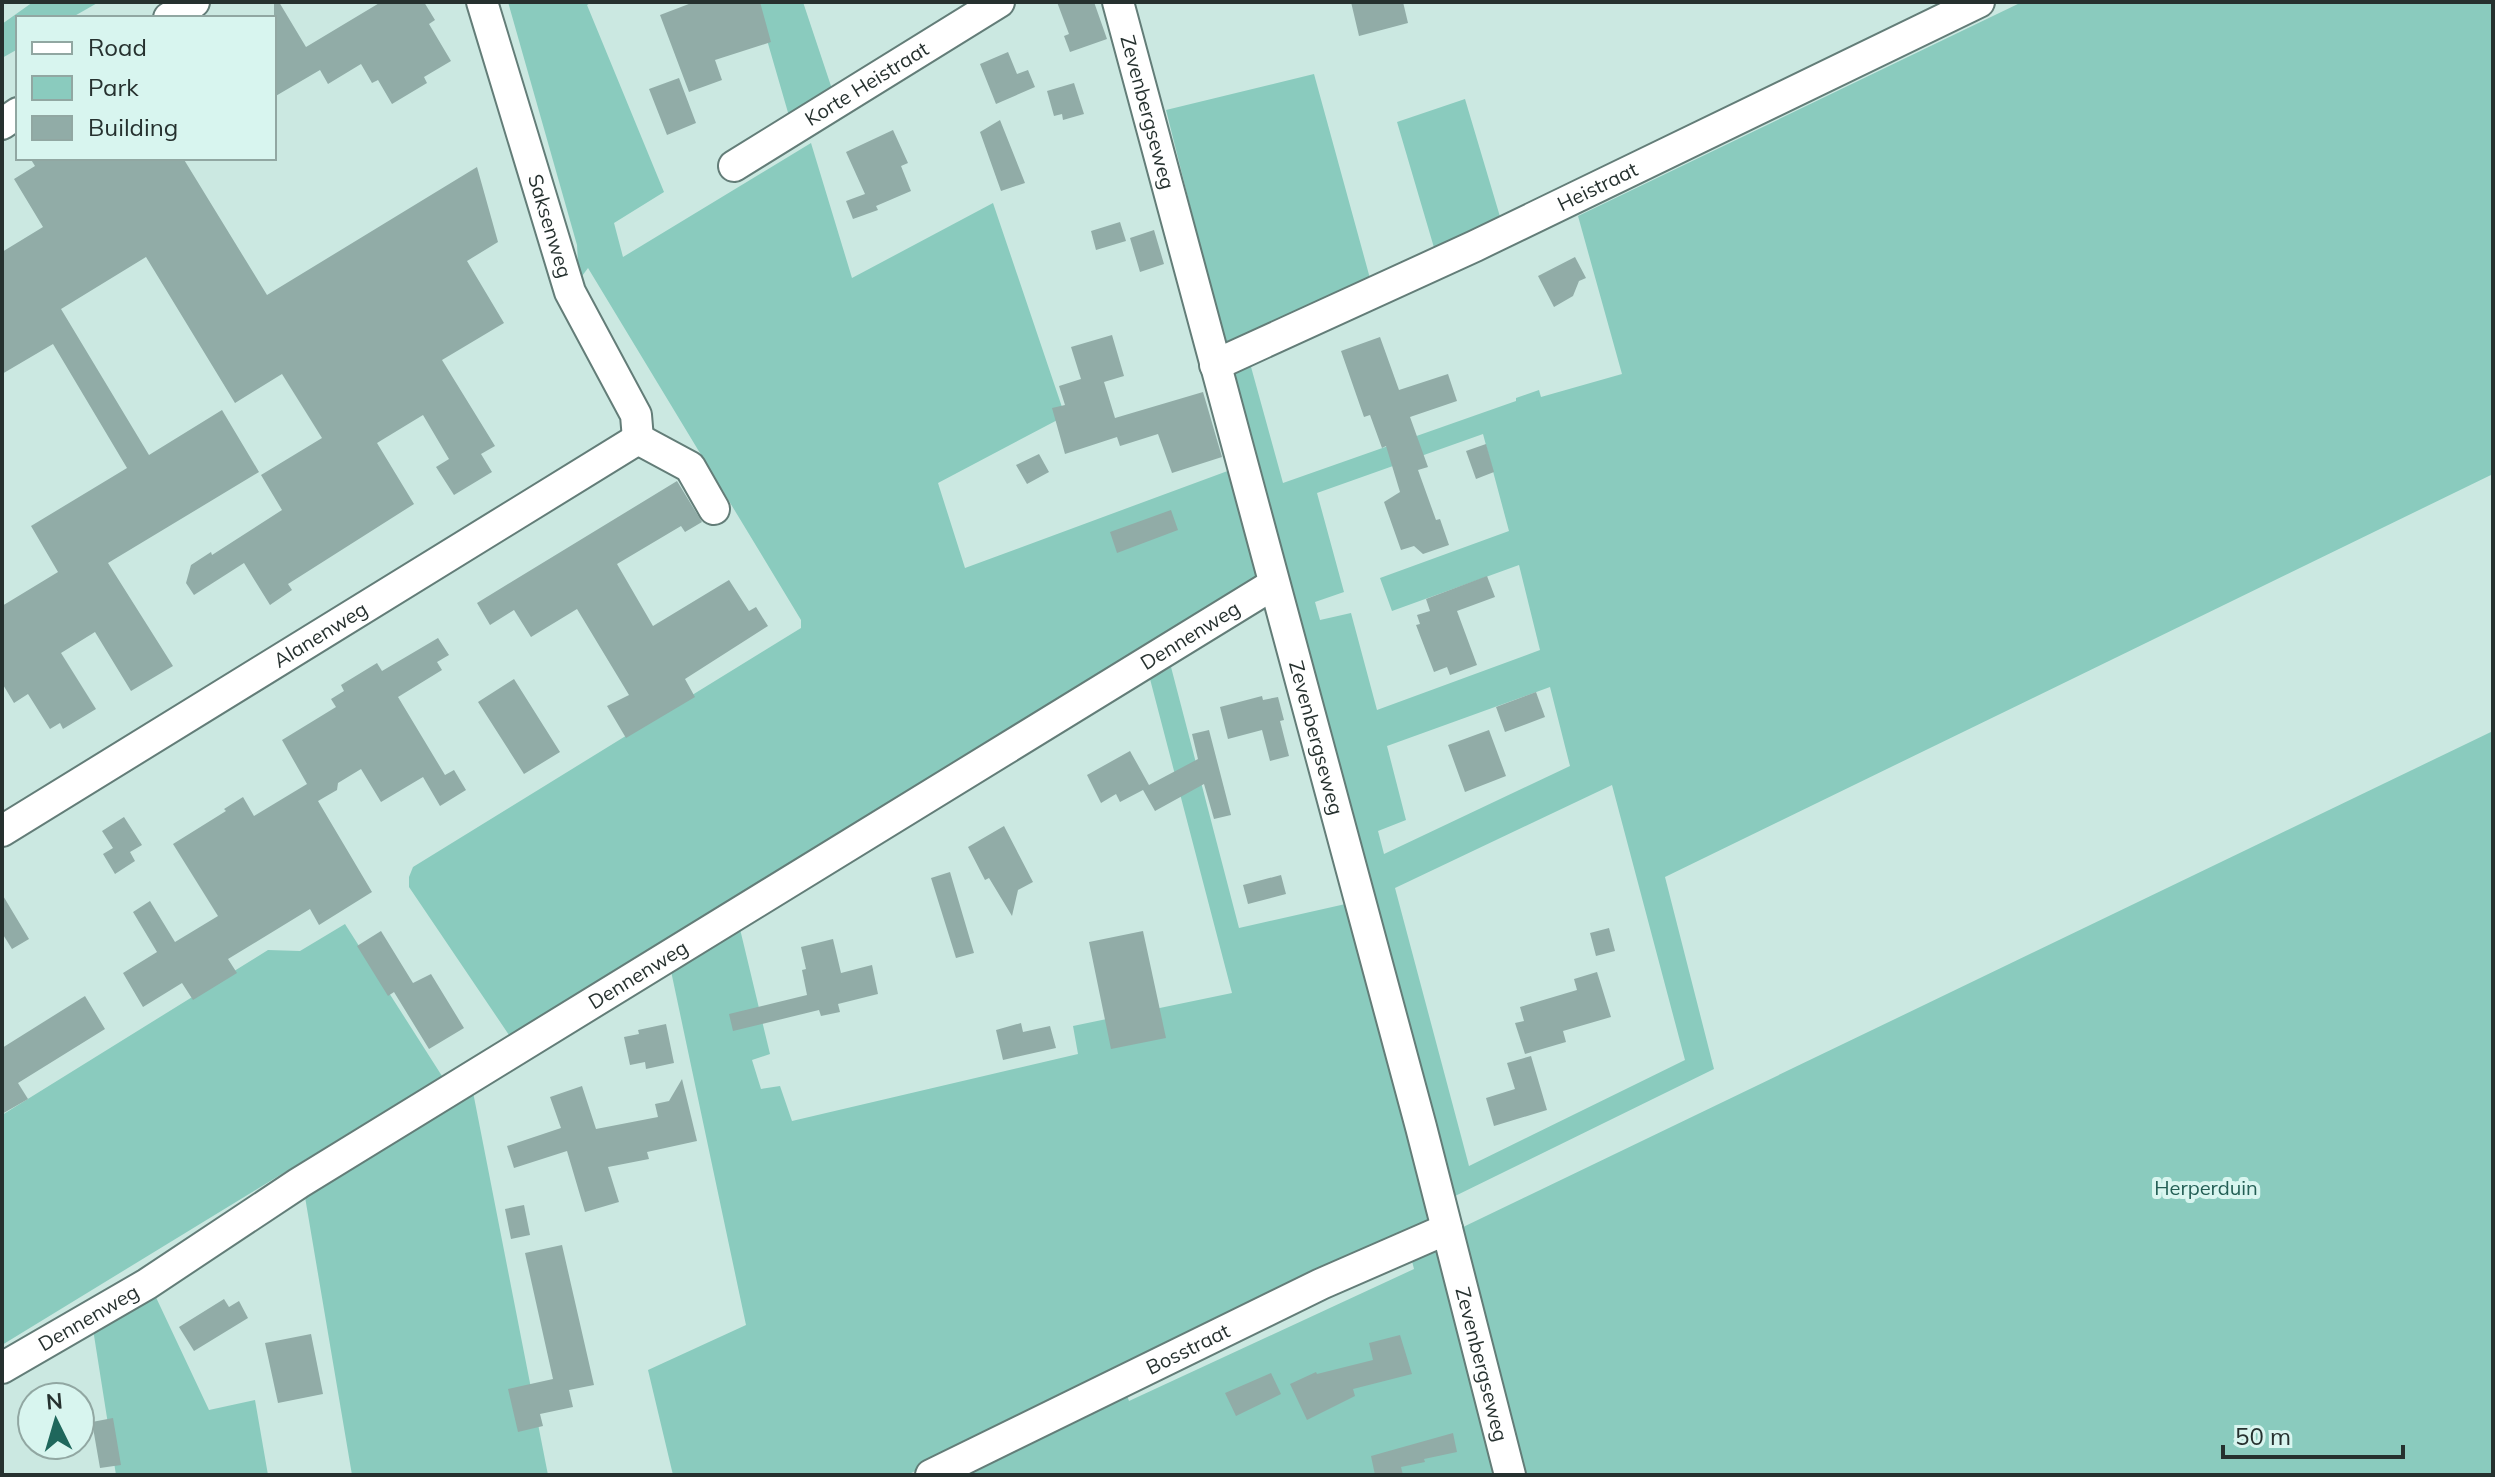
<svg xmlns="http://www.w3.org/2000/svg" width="2495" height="1477" viewBox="0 0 2495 1477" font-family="Mulish,sans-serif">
<rect width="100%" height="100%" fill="#cbe8e1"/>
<path fill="#8acbbe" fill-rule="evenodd" d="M33 2H99L71 18H18V49L2 58V24Z
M508 2H592L587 5 664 192 614 223 623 257 811 143 852 278 993 203 1065 416 938 483 965 568 1233 469 1262 579 509 1035 409 887V877L413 867 801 628V620L588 268 579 280 577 245Z
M756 2H803L832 89 789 116Z
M2022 2H2493V474L1665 877 1714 1069 1451 1198 1227 366 1248 356 1283 483 1516 401V398L1539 390 1541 397 1622 374 1578 216ZM1483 434 1509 531 1380 578 1392 611 1519 565 1540 650 1377 710 1351 613 1320 620 1315 602 1344 592 1317 493ZM1550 687 1570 766 1384 854 1378 831 1406 820 1387 746ZM1612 785 1685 1060 1469 1166 1395 888Z
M1314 74 1371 282 1225 345 1166 110Z
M1465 99 1501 220 1435 251 1397 122Z
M1171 667 1239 928 1350 903 1434 1222 907 1475H673L648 1370 746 1325 671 971 740 929 770 1054 752 1060 761 1089 780 1086 792 1121 1078 1054 1073 1026 1232 993 1150 679Z
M2493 731V1475H958L1126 1393 1129 1401 1414 1269 1411 1257 1459 1229Z
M345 924 442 1076 2 1345V1115L268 950 300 951Z
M473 1092 548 1475H352L305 1197Z
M153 1291 209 1410 255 1400 268 1475H116L93 1329Z"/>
<path fill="#91aca7" d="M274 2H279L306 47 381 2H424L435 20 429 24 451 61 424 77 427 83 392 104 378 80 372 83 361 64 328 84 320 70 274 97Z
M694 2H760L771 42 715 60 722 80 689 92 660 15Z
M1057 2H1094L1107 39 1070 52 1064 36 1069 34Z
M1351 2H1403L1408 23 1359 36Z
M1008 52 1017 74 1028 70 1035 87 996 104 980 64Z
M679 78 696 123 667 135 649 89Z
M1074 83 1084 114 1063 120 1062 114 1054 116 1047 91Z
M1000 120 1025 183 1001 191 980 132Z
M893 130 908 163 901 166 911 191 876 206 878 210 853 219 846 201 865 194 846 152Z
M30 158H183L267 295 477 167 498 242 467 261 504 323 442 360 495 446 481 454 492 472 454 495 436 467 449 459 423 415 377 443 414 504 288 584 292 590 270 605 244 563 194 595 186 583 191 565 211 552 212 555 282 510 261 475 322 438 282 374 235 403 146 257 61 309 149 455 222 410 259 472 108 563 173 666 131 691 95 632 61 653 96 709 63 729 60 723 50 729 28 694 14 703 2 683V606L58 572 31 526 127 468 53 344 2 374V252L43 227 14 179 35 166Z
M1120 222 1126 241 1096 250 1091 231Z
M1154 230 1164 264 1140 272 1130 238Z
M1575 257 1586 278 1579 281 1573 296 1554 307 1538 276Z
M1112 335 1124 376 1104 382 1115 418 1203 392 1222 457 1172 473 1158 434 1120 446 1117 437 1065 454 1052 408 1065 405 1059 386 1081 379 1071 347Z
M1380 337 1399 390 1448 374 1457 401 1410 417 1428 467 1418 470 1436 520 1440 519 1449 545 1423 554 1414 546 1401 550 1384 502 1400 492 1386 446 1382 448 1370 415 1364 417 1341 351Z
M1486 444 1494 472 1476 479 1466 451Z
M1039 454 1049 472 1027 484 1016 465Z
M677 481 702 522 685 532 681 526 617 564 653 626 729 580 749 611 756 607 768 626 685 679 695 697 626 738 607 706 629 695 577 609 531 637 514 610 490 625 477 603Z
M1171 510 1178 530 1117 553 1110 532Z
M1487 576 1495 597 1457 611 1477 665 1450 675 1447 667 1434 672 1416 625 1420 624 1417 615 1430 611 1426 599Z
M438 638 449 655 437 662 442 670 398 697 445 775 454 770 466 790 440 806 423 777 381 802 361 769 338 783 337 790 318 801 372 892 319 925 310 909 228 959 237 973 193 1000 182 983 143 1007 123 973 157 952 133 912 150 901 175 942 218 916 173 844 226 811 224 809 243 797 254 816 307 784 282 740 336 707 331 699 344 691 341 685 377 663 382 671Z
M514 679 560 752 524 774 478 702Z
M1536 692 1545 717 1505 732 1496 707Z
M1262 696 1263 700 1278 697 1284 720 1280 721 1289 756 1270 761 1262 730 1228 739 1220 707Z
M1209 730 1231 815 1214 819 1204 784 1155 811 1143 790 1120 802 1116 794 1101 803 1087 775 1130 751 1149 785 1198 759 1192 734Z
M1489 730 1506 776 1465 792 1448 745Z
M124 817 142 845 130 852 135 861 115 874 103 854 113 848 102 831Z
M1004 826 1033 882 1018 890 1012 916 989 878 985 880 968 847Z
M950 872 974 953 956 958 931 878Z
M1281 875 1286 894 1248 904 1243 885Z
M2 894 29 939 12 949 2 933Z
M1609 928 1615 951 1596 956 1590 933Z
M381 931 413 983 431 974 464 1028 429 1049 394 992 388 996 357 946Z
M1143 931 1166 1038 1111 1049 1089 942Z
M833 939 841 973 872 965 878 994 838 1004 840 1012 821 1016 819 1010 733 1031 729 1014 807 995 802 970 806 969 801 947Z
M1597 972 1611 1017 1563 1031 1566 1042 1525 1054 1515 1023 1524 1021 1520 1007 1577 990 1574 979Z
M85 996 105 1029 18 1083 28 1099 2 1114V1048Z
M1021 1023 1023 1032 1050 1026 1056 1048 1003 1060 996 1030Z
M666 1024 674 1063 646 1069 645 1062 630 1065 624 1037 639 1034 638 1030Z
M1531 1056 1547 1110 1494 1126 1486 1098 1515 1089 1507 1063Z
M682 1079 697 1141 647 1152 649 1159 608 1167 619 1202 585 1212 567 1151 514 1168 507 1146 561 1128 550 1097 582 1086 596 1129 658 1117 655 1104 669 1101Z
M524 1205 530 1235 511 1239 505 1209Z
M562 1245 594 1385 569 1390 573 1407 540 1414 543 1426 518 1432 508 1389 553 1379 525 1253Z
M224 1299 229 1307 239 1301 248 1318 194 1351 179 1327Z
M311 1334 323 1394 278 1403 265 1343Z
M1400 1335 1412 1374 1353 1389 1355 1396 1307 1420 1290 1384 1316 1372 1317 1374 1373 1360 1369 1343Z
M1271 1373 1281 1394 1236 1416 1225 1393Z
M113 1418 121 1465 100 1468 92 1422Z
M1453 1433 1457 1452 1424 1459 1425 1462 1401 1467 1403 1475H1375L1371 1456Z"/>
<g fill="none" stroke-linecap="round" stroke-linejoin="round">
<g stroke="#637d78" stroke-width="34">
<g id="minor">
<path id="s1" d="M482 2 570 292 636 415 638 439"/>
<path id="s2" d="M1118 2 1421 1127 1510 1475"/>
<path d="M169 18 194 2"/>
<path d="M2 124 18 113"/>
<path id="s3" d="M734 166 999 2"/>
<path id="s4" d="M1215 365 1475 246 1979 2"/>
<path d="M638 439 690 467 714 509"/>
<path id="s5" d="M2 831 638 439"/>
<path id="s6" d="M2 1368 147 1284 299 1183 1274 584"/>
<path id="s7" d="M931 1475 1321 1284 1447 1229"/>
</g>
</g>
<use href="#minor" stroke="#fff" stroke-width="30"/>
</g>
<g text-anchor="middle" stroke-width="8" stroke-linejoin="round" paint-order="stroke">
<g font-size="20" fill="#26312f" stroke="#d8f5ef">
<text dy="7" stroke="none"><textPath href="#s3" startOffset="156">Korte Heistraat</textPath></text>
<text dy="7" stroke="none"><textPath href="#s2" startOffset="114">Zevenbergseweg</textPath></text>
<text dy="7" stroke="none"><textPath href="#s4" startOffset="422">Heistraat</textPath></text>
<text dy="7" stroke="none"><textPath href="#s1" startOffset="234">Saksenweg</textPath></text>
<text dy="7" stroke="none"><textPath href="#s5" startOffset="374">Alanenweg</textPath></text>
<text dy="7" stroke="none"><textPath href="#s6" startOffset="1396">Dennenweg</textPath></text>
<text dy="7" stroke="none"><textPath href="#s2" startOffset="762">Zevenbergseweg</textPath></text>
<text dy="7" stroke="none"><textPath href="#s6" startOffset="748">Dennenweg</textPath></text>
<text dy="7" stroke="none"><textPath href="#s6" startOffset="100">Dennenweg</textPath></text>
<text dy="7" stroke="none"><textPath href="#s7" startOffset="286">Bosstraat</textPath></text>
<text dy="7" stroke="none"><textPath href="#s2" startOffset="1410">Zevenbergseweg</textPath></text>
</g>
<g font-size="20" fill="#245f55" stroke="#d8f5ef">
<text x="2206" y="1195">Herperduin</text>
</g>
</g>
<rect width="2495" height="1477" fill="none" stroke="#26312f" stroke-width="8"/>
<rect x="16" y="16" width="260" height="144" fill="#d8f5ef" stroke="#91a7a2" stroke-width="2"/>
<rect x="32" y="42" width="40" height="12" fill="#ffffff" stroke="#91a7a2" stroke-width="2"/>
<text x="88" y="56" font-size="24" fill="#26312f">Road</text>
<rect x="32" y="76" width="40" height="24" fill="#8acbbe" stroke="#91a7a2" stroke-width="2"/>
<text x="88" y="96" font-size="24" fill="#26312f">Park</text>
<rect x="32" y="116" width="40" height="24" fill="#91aca7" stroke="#91a7a2" stroke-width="2"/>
<text x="88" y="136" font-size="24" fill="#26312f">Building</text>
<g transform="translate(56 1421) rotate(355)"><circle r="38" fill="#d8f5ef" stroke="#91a7a2" stroke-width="2"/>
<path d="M0-6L14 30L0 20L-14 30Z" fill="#1f675c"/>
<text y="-12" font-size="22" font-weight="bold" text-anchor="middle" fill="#26312f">N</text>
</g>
<path d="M2223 1445v12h180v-12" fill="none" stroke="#26312f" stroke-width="4"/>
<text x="2235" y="1445" font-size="24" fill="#26312f" stroke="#d8f5ef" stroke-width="6" paint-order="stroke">50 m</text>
</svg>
